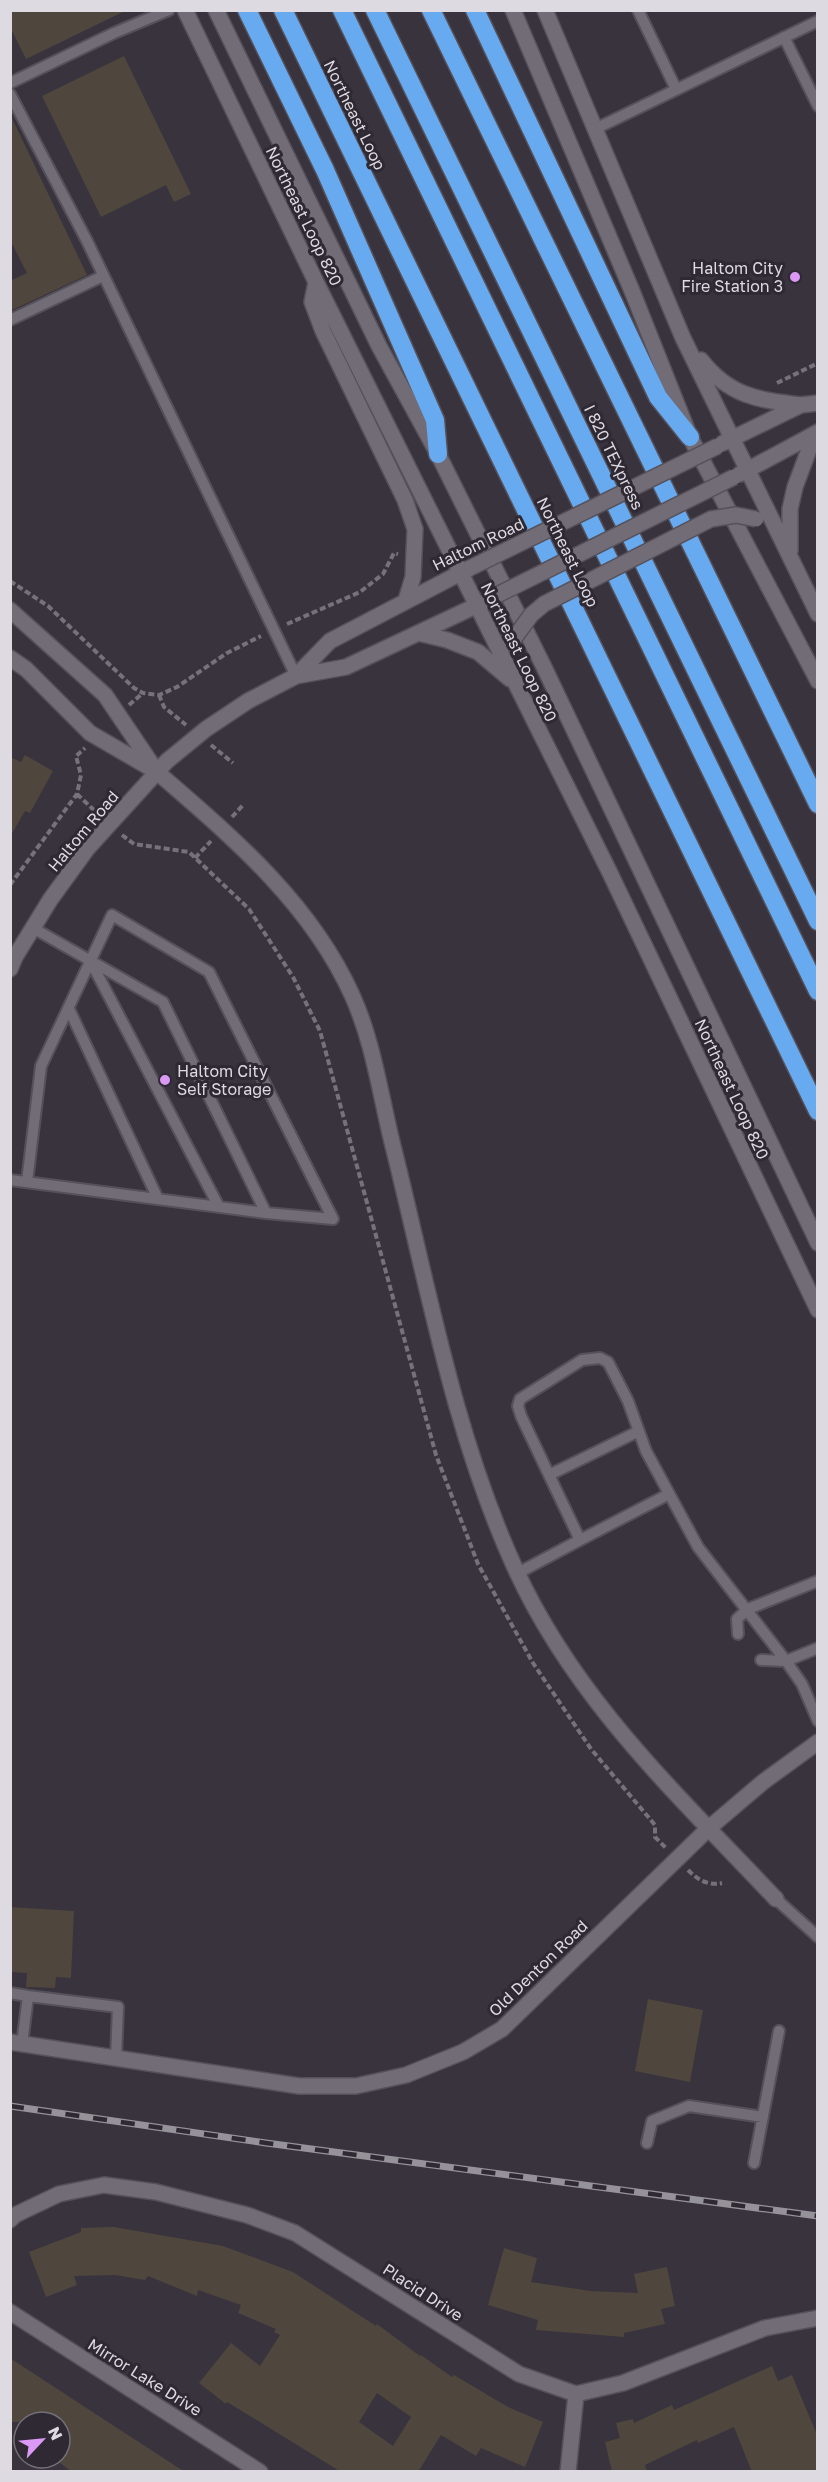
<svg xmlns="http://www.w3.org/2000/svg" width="828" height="2482" viewBox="0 0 828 2482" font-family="'Golos Text',sans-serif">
<rect width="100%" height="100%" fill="#38333d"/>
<path fill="#4f463e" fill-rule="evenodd" d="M10 10H127L26 59 10 27Z
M124 56 191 194 174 202 166 185 101 217 42 96Z
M10 114 87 275 10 311V281L27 273 10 240Z
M25 755 53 771 30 813 25 811 10 837V757L21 762Z
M10 1907 74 1911 71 1978 56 1977 55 1988 26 1987 27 1973 10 1972Z
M648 1999 703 2010 690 2082 635 2071Z
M114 2227 223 2246 293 2272 376 2326 377 2324 420 2356 421 2355 452 2377 454 2375 508 2407 543 2422 525 2467 481 2448 476 2456 441 2435 418 2472H341L227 2402 226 2404 199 2383 231 2343 260 2366 280 2335 274 2332 276 2329 238 2313 241 2305 198 2290 197 2296 148 2276 145 2280 115 2275 74 2276 77 2285 46 2297 29 2252 81 2232V2228ZM377 2393 411 2417 393 2446 359 2422Z
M504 2248 537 2258 531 2282 591 2291 638 2293 634 2274 667 2267 675 2306 661 2309 665 2324 624 2333V2337L536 2330 538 2320 488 2305Z
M10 2358 111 2424 185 2472H72L60 2463V2422H10Z
M772 2366 778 2381 792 2375 818 2437V2472H752L734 2427 698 2443 697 2440 645 2465 647 2472H612L605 2442 620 2438 616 2423 633 2419 634 2423 672 2405 674 2410Z"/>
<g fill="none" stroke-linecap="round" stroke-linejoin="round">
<g stroke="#555059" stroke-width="14">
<path id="lane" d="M638 10 676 89
M784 37 818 106
M10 83 114 33 169 10
M10 94 87 241 296 676
M595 129 818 21
M10 320 103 276
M90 960 219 1207
M69 1009 158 1199
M10 1180 266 1213 163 1002 33 928
M27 1182 41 1066 112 915 209 972 333 1219 266 1213
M549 1475 639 1431
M669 1494 580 1540 521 1416 518 1406 520 1399 582 1360 600 1358 608 1362 628 1401 646 1451 698 1547 786 1661 802 1684 818 1721
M518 1573 580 1540
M738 1634 737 1619 748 1609 818 1581
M761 1660 786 1661 818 1648
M776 1899 818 1937
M10 1993 28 1996
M22 2044 28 1996 118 2007 116 2058
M647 2143 652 2121 689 2106 763 2117
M754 2163 779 2031"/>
</g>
<g stroke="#555059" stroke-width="18">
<path id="street" d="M157 772C232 837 310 902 352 995 373 1041 380 1093 392 1142 428 1285 453 1432 515 1568 575 1700 678 1795 776 1899
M10 2042 299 2086H356L406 2075 463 2052 502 2029 709 1828 763 1782 818 1742
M10 2220 15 2215 59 2194 104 2185 156 2192 247 2215 295 2233 519 2374 576 2394 623 2383 765 2328 818 2318
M10 2312 260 2472
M568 2472 576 2394"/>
</g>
<g stroke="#555059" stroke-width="18">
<path id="secondary" d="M185 10 316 282 610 873 818 1310
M216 10 379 346 438 454 544 667 818 1243
M513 10 632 291 690 437 818 681
M545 10 683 338 818 614
M316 282 312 302 323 331 405 500 415 529 413 577 406 600
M701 360C729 396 758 400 801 405
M723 443 801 405 818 403
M740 474 818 432
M790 551V509L795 487 814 436
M10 610 105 695 157 772
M418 633 447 640 478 652 510 679
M10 658 26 669 90 733 152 769
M296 676 330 641 470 568
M10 969 15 957 50 900 87 849 167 761 206 729 248 701 296 676 346 667 484 602"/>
</g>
<g stroke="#555059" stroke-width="21">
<path id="highway" d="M247 10 325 170 435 420 438 454
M283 10 818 1111
M342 10 818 991
M375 10 818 921
M431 10 818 804
M475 10 658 397 690 437"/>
</g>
<path stroke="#76727b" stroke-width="4" stroke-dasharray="6 3" stroke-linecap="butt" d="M777 383 818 363
M10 581 48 606 134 688 143 693 159 695 177 687 227 653 261 636
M287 624 360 592 383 574 394 553 398 554
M159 695 164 707 186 725
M129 705 143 693
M211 745 233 763
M77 794 98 814
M232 817 244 804
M122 835 134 844 189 852 249 909 293 977 320 1031 436 1455 478 1564 533 1663 591 1749 655 1825V1837L666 1848
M195 858 211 841
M10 885 77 794 81 775 76 756 85 748
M688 1870C698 1880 708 1886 722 1883"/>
<use href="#lane" stroke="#726c77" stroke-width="10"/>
<use href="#street" stroke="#726c77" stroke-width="15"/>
<use href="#secondary" stroke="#726c77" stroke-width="15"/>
<use href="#highway" stroke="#67aaf0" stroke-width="18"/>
<g stroke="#96929a" stroke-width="7">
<path id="rail" d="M10 2106 266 2143 818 2216"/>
</g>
<use href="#rail" stroke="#2e2933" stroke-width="4.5" stroke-dasharray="14" stroke-linecap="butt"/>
<g stroke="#555059" stroke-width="18" stroke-linecap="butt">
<path id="secondary-bridge" d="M472 567 718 446
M489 599 734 477
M510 644 531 615 544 604 711 519 736 515 756 519"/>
</g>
<use href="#secondary-bridge" stroke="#726c77" stroke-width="15"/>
</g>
<g fill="#db99f5" stroke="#2e2933" stroke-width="2">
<circle cx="795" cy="277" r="6"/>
<circle cx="165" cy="1080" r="6"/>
</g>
<g text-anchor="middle" stroke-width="6" stroke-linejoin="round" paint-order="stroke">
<g font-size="16" fill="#dedae1" stroke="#2e2933">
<text transform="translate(355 115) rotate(64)" y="6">Northeast Loop</text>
<text transform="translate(304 216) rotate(64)" y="6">Northeast Loop 820</text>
<text transform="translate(614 457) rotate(64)" y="6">I 820 TEXpress</text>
<text transform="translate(478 544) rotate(-26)" y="6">Haltom Road</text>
<text transform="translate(568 552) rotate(64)" y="6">Northeast Loop</text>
<text transform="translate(519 652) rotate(64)" y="6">Northeast Loop 820</text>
<text transform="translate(83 831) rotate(-50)" y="6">Haltom Road</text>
<text transform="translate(732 1089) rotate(65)" y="6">Northeast Loop 820</text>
<text transform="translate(538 1968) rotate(-44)" y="6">Old Denton Road</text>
<text transform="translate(423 2292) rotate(33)" y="6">Placid Drive</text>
<text transform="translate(145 2377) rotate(32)" y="6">Mirror Lake Drive</text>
</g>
<g font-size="16" fill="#dedae1" stroke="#2e2933" text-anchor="end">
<text x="783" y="274">Haltom City<tspan x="783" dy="18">Fire Station 3</tspan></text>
<text x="177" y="1077" text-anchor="start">Haltom City<tspan x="177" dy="18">Self Storage</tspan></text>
</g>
</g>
<rect width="828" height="2482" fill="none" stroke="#dedae1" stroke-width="24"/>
<g transform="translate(42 2440) rotate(64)"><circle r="28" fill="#2e2933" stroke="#747079" stroke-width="1.5"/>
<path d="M0-4.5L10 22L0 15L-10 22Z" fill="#db99f5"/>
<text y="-9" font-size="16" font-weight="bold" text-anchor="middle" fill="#dedae1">N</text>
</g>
</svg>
